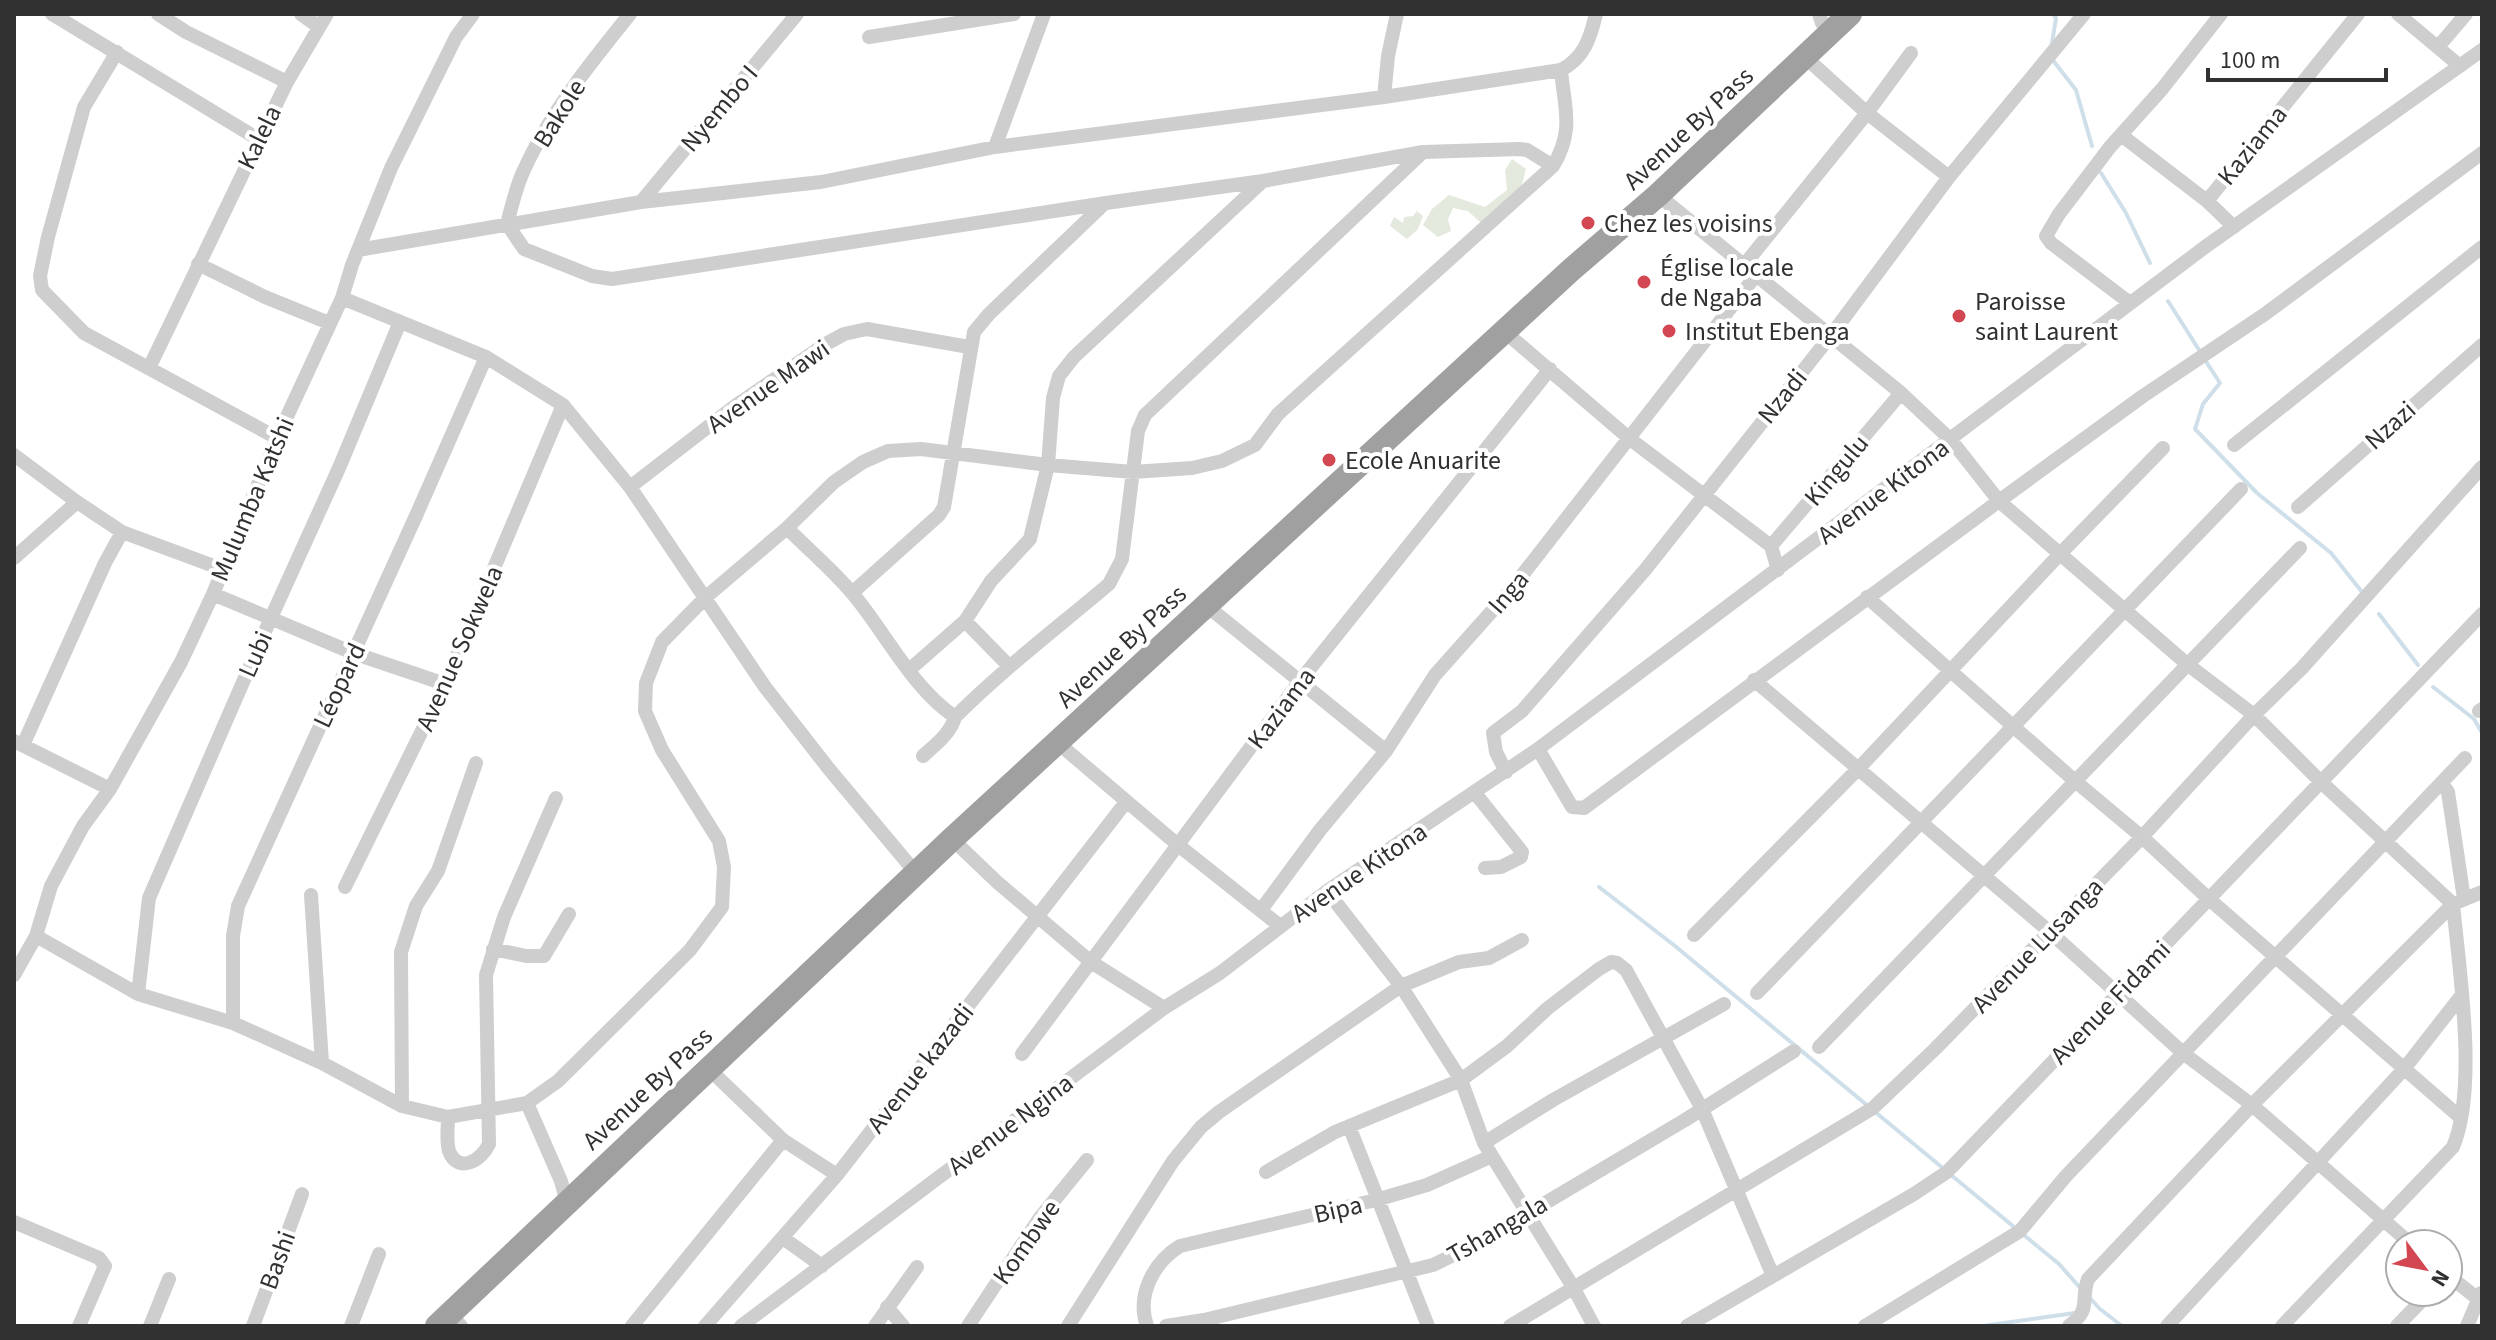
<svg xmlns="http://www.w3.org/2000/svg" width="2496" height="1340" viewBox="0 0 2496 1340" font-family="'Source Sans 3',sans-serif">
<rect width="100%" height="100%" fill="#fff"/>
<path fill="#e4e9dd" d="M1512 159 1526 169 1519 195 1481 223 1468 211 1453 208 1448 219 1451 231 1438 237 1423 225 1432 209 1449 195 1485 207 1507 190 1505 170Z
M1417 211 1423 216 1418 229 1407 239 1390 226 1394 217 1403 223 1404 217 1413 216Z"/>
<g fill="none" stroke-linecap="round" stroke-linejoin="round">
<path stroke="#cfdfe9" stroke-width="4" d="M2052 43 2056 18 2053 14
M2052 59 2076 90 2092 146
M2101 173 2126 213 2150 263
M2168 301 2201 353
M2205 360 2220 383 2203 404 2195 429 2257 493 2331 553 2362 592
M2379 614 2418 665
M2433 687 2474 719 2482 733
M1599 887 1675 946 1944 1169
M1951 1175 2059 1264 2082 1290
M2088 1296 2100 1309 2122 1326
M1983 1326 2075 1313"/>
<path stroke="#cecece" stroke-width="14" d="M52 14 258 139
M158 14 186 32 287 82
M301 14 319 27
M630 14C592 61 549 114 524 170 516 186 512 206 507 224L524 249 592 276 612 279 1106 203 1263 181 1423 152 1519 149 1527 150 1553 166
M1819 14 1822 23 1828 29 1837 24
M2398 14 2460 66
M869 37 1014 14
M2438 47 2466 14
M117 52 84 107 48 237 40 276 42 290 84 333 277 438
M1805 57 1867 113 1949 177
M1384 97 1388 56 1397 14
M2121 135 2207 201 2234 227
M995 147 1044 14
M1658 195 1901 393 1951 440 1999 501 2187 664 2254 715 2321 782 2453 904C2459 969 2478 1088 2453 1147L2282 1326
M2207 201 2358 14
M641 202 797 14
M358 250 641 202 821 182 995 147 1384 97 1561 70
M198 264 265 297 329 323
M1745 264 1867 113 1911 53
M342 298 486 357 563 405 630 487 765 687 829 769 916 873
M2130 303 2051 243 2046 236 2059 214 2110 147 2162 89 2221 14
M1505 332 1630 439 1771 546 1778 570
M149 368 287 82 327 14
M2234 445 2482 247
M14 455 77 502 122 532 222 569
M630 487 735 406 824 345 844 334 867 329 969 347
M2298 507 2482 345
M787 528C809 550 833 570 853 594 885 632 912 688 955 717 1003 669 1057 628 1109 584L1122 559 1138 431 1145 415 1423 152
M1771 546 1901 393
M14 558 77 502
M852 593 939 515 944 507 974 332 989 314 1105 203
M213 594 353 653 445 684
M1867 597 2075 781 2142 837 2209 899 2461 1118
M1207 606 1386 751
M965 621 1008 665
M909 670 965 621 991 581 1030 539 1048 465 1053 398 1059 376 1074 357 1263 181
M1754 680 2050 932 2183 1053 2252 1105 2411 1244
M2479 711 2482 709
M14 741 110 789
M1058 743 1178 845 1280 926
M23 745 105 563 122 532
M1538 749 1572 807 1584 808 1999 501 2143 396 2265 314 2482 153
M923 756C935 745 951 733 955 717
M1506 772 1496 752 1493 733 1522 711 1645 570 1832 334 1949 177 2084 14
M2442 784 2448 792 2464 899
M1475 793 1522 852 1521 857 1501 867 1485 868
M952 839 997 882 1091 962 1164 1008
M345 887 445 684 563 405
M1327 891 1401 986 1461 1080 1484 1143 1573 1287 1594 1326
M311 895 322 1063
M1261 910 1320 830 1386 751 1435 675 1509 592 1757 274
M1694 935 1859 768 2059 555 2163 448
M36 936 138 994 233 1023 322 1063 402 1106 448 1117 527 1103 558 1081 690 950 722 907 724 867 719 841 662 750 645 711 646 683 662 642 706 597 787 528 834 482 863 462 888 451 921 449 1048 465 1133 472 1192 468 1222 461 1255 445 1278 414 1553 166C1575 130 1564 106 1561 70 1584 58 1590 39 1596 14
M493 949 526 956H544L569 914
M14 975 36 936 51 886 83 826 110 789 181 662 213 594 277 438 342 298 352 265 391 168 456 37 473 14
M1757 993 2241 489
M138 994 149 898 270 620 339 468 400 322
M233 1023V936L238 906 415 518 486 357
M1819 1047 2300 548
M1022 1054 1300 681 1550 369
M709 1069 783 1140 837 1175
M527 1103 561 1181 567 1203
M402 1106 401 952 416 906 438 871 476 763
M448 1117C448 1128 446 1141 449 1151 458 1175 482 1160 489 1144L486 975 504 917 556 798
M1349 1126 1428 1326
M1484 1143 1553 1100 1724 1004
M1266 1172 1335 1132 1461 1080 1507 1046 1548 1008 1599 969 1611 962 1617 963 1626 970 1702 1109 1773 1276
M14 1222 99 1258 105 1266 79 1326
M783 1238 822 1266
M2448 1275 2478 1299
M887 1307 903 1326
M450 1314 461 1326
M150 1326 169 1279
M253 1326 302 1194
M351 1326 379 1254
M632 1326 783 1140
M705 1326 837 1175 1126 802
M741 1326 1164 1008 1220 973 1327 891 1538 749 2205 247 2482 50
M875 1326 917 1267
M968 1326 1039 1219 1087 1160
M1068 1326 1173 1161 1201 1127 1219 1112 1401 986 1459 962 1489 958 1522 940
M1147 1326C1136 1295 1154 1262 1180 1246L1376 1200 1427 1185 1492 1156
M1166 1326 1204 1320 1433 1265 1478 1243 1685 1120 1794 1051
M1510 1326 1873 1108 1936 1048 2142 837 2254 715 2302 668 2482 467
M1687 1326 1914 1194 1947 1172 2482 614
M1865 1326 2020 1231 2066 1176 2465 758
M2069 1326C2092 1309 2080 1301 2088 1279L2252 1105 2453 904 2482 892
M2167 1326 2404 1069 2461 996
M2397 1326 2430 1292
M2467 1326 2481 1293"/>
<path stroke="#a0a0a0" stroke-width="24" d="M437 1326 952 839 1571 270 1658 195 1850 14"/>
</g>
<g fill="#d34752" stroke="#fff" stroke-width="3">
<circle cx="1588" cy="223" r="8"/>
<circle cx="1644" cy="282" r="8"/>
<circle cx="1959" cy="316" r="8"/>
<circle cx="1669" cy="331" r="8"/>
<circle cx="1329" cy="460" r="8"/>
</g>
<g text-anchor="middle" stroke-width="8" stroke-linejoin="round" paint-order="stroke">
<g font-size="26" fill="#313131" stroke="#fff">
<text transform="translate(719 108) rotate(-50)" y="9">Nyembo I</text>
<text transform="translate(559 113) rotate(-58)" y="9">Bakole</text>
<text transform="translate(1688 128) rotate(-43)" y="9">Avenue By Pass</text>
<text transform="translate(259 137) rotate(-64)" y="9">Kalela</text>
<text transform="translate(2252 145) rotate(-51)" y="9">Kaziama</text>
<text transform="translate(768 386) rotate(-35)" y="9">Avenue Mawi</text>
<text transform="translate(1782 396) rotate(-51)" y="9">Nzadi</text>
<text transform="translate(2390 425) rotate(-42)" y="9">Nzazi</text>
<text transform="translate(1836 470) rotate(-50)" y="9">Kingulu</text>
<text transform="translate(1883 491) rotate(-37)" y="9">Avenue Kitona</text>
<text transform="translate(252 499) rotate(-67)" y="9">Mulumba Katshi</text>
<text transform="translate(1508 592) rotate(-49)" y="9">Inga</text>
<text transform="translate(1121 646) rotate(-43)" y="9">Avenue By Pass</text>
<text transform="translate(459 648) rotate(-66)" y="9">Avenue Sokwela</text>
<text transform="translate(255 654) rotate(-66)" y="9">Lubi</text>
<text transform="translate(339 685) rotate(-65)" y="9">Léopard</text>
<text transform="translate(1281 708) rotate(-53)" y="9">Kaziama</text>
<text transform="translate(1359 872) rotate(-34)" y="9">Avenue Kitona</text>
<text transform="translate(2037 945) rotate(-46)" y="9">Avenue Lusanga</text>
<text transform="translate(2110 1002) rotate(-46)" y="9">Avenue Fidami</text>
<text transform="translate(920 1068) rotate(-52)" y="9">Avenue kazadi</text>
<text transform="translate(647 1088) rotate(-43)" y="9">Avenue By Pass</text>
<text transform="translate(1010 1124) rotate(-37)" y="9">Avenue Ngina</text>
<text transform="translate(1338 1209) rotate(-13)" y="9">Bipa</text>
<text transform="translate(1497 1229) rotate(-30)" y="9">Tshangala</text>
<text transform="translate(1026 1242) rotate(-55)" y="9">Kombwe</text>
<text transform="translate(277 1260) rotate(-70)" y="9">Bashi</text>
</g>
<g font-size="26" fill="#313131" stroke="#fff" text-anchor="start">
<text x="1604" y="232">Chez les voisins</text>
<text x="1660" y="276">Église locale<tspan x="1660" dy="30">de Ngaba</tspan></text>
<text x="1975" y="310">Paroisse<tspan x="1975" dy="30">saint Laurent</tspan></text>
<text x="1685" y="340">Institut Ebenga</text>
<text x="1345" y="469">Ecole Anuarite</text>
</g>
</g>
<rect width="2496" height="1340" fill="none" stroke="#313131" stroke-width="32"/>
<g transform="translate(2424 1268) rotate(122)"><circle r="38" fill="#ffffff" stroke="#adadad" stroke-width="2"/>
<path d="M0-6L14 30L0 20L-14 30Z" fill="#d34752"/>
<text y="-12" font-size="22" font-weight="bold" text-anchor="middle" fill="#313131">N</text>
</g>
<path d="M2208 68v12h178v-12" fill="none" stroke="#313131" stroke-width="4"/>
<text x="2220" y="68" font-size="24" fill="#313131" stroke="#ffffff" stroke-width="6" paint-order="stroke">100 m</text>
</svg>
